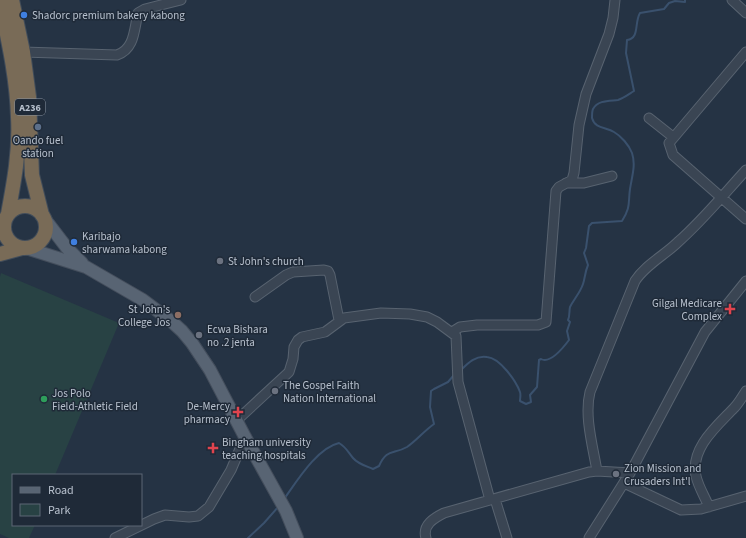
<svg xmlns="http://www.w3.org/2000/svg" width="746" height="538" viewBox="0 0 746 538" font-family="'Source Sans 3',sans-serif">
<rect width="100%" height="100%" fill="#253344"/>
<path fill="#284244" d="M1 273 119 323 55 475H13V525H35L29 538H9L0 534V277Z"/>
<g fill="none" stroke-linecap="round" stroke-linejoin="round">
<path stroke="#3a516d" stroke-width="2" d="M461 370C468 363 476 355 487 357 500 358 516 381 520 392 521 395 520 398 520 401L526 404 531 402 530 395 537 387 539 360 541 359C550 364 563 348 569 340L567 331 570 322 568 320C570 316 569 311 570 307 574 299 580 293 583 284 585 278 585 272 588 265L584 253 586 248 589 226 592 223 622 221C631 207 628 203 630 189 632 176 636 165 632 153 629 145 621 136 614 132 606 127 595 129 592 118 592 115 592 111 593 109 598 100 609 101 618 100 624 98 629 94 634 91L626 53 627 40C640 38 634 23 640 13L664 9 669 3 675 1 685 2V0
M284 499C297 481 317 448 339 443 346 447 348 452 353 458 358 464 366 466 373 469L379 466C387 448 393 455 407 447 416 441 424 431 434 424L430 407 431 391 434 389 448 382 454 375
M248 538 264 523 279 506"/>
<g stroke="#586370" stroke-width="11">
<path id="minor" d="M732 0 746 13
M23 52 117 55C135 49 134 29 138 13L145 9 181 0
M746 52 669 143 673 155 746 219
M649 118 673 137
M566 183H584L612 176
M255 297 286 275 293 272 324 270 328 271 330 275 339 320
M452 332 460 327 477 325H538L546 322 556 191 559 187 572 180 574 173 579 125 586 94 609 34 613 18 615 0
M236 421 289 372 293 359 294 347 298 340 302 337 325 332 344 318 381 313 410 314 427 317 437 322 456 336 458 382 490 500
M597 471C593 447 584 416 590 392L635 281C645 265 665 255 678 242 703 220 724 194 746 170
M624 483 681 510 701 509 746 496
M495 499 507 538
M709 507C705 497 698 486 696 476 690 448 717 426 734 408 739 403 742 397 746 391
M115 538 154 519 165 515 189 517 198 516 209 507 231 470 245 437
M426 538C422 525 434 518 444 513L589 472 597 471 630 473
M589 538 630 473 705 332 746 281"/>
</g>
<g stroke="#444e5c" stroke-width="14">
<path id="major" d="M44 218 67 248 82 263
M26 248 86 267 143 300 171 321 182 331 192 343 210 370 245 437 286 511 297 538"/>
</g>
<g stroke="#424d5a" stroke-width="16">
<path id="highway" d="M12 0 23 52 29 97 32 175 42 215
M0 1C8 39 17 78 18 117 20 150 14 182 8 214
M4 227a21 21 0 1 1 42 0a21 21 0 1 1-42 0Z
M0 254 22 248"/>
</g>
<use href="#minor" stroke="#3a4553" stroke-width="9"/>
<use href="#major" stroke="#586473" stroke-width="12"/>
<use href="#highway" stroke="#796b57" stroke-width="14"/>
</g>
<g fill="#3f7fe0" stroke="#1f2a38" stroke-width="1.5">
<circle cx="24" cy="15" r="4"/>
<circle cx="74" cy="242" r="4"/>
</g>
<circle fill="#5c6f8a" stroke="#1f2a38" stroke-width="1.5" cx="38" cy="127" r="4"/>
<g fill="#6b7280" stroke="#1f2a38" stroke-width="1.5">
<circle cx="220" cy="261" r="4"/>
<circle cx="199" cy="335" r="4"/>
<circle cx="275" cy="391" r="4"/>
<circle cx="616" cy="474" r="4"/>
</g>
<g fill="#e0444e" stroke="#1f2a38" stroke-width="1.5">
<path d="M728 303h4v4h4v4h-4v4h-4v-4h-4v-4h4z"/>
<path d="M236 406h4v4h4v4h-4v4h-4v-4h-4v-4h4z"/>
<path d="M211 442h4v4h4v4h-4v4h-4v-4h-4v-4h4z"/>
</g>
<circle fill="#8d6e63" stroke="#1f2a38" stroke-width="1.5" cx="178" cy="315" r="4"/>
<circle fill="#2e9e5b" stroke="#1f2a38" stroke-width="1.5" cx="44" cy="399" r="4"/>
<g text-anchor="middle" stroke-width="3" stroke-linejoin="round" paint-order="stroke">
<rect fill="#1f2a38" stroke="#8993a0" stroke-width="1" x="15" y="99" width="30" height="16" rx="3"/>
<g font-size="10" font-weight="bold" fill="#b7c0cd">
<text x="30" y="111">A236</text>
</g>
<g font-size="11" fill="#b7c0cd" stroke="#1f2a38" text-anchor="start">
<text x="32" y="19">Shadorc premium bakery kabong</text>
<text x="38" y="144" text-anchor="middle">Oando fuel<tspan x="38" dy="13">station</tspan></text>
<text x="82" y="240">Karibajo<tspan x="82" dy="13">sharwama kabong</tspan></text>
<text x="228" y="265">St John's church</text>
<text x="722" y="307" text-anchor="end">Gilgal Medicare<tspan x="722" dy="13">Complex</tspan></text>
<text x="170" y="313" text-anchor="end">St John's<tspan x="170" dy="13">College Jos</tspan></text>
<text x="207" y="333">Ecwa Bishara<tspan x="207" dy="13">no .2 jenta</tspan></text>
<text x="283" y="389">The Gospel Faith<tspan x="283" dy="13">Nation International</tspan></text>
<text x="52" y="397">Jos Polo<tspan x="52" dy="13">Field-Athletic Field</tspan></text>
<text x="230" y="410" text-anchor="end">De-Mercy<tspan x="230" dy="13">pharmacy</tspan></text>
<text x="222" y="446">Bingham university<tspan x="222" dy="13">teaching hospitals</tspan></text>
<text x="624" y="472">Zion Mission and<tspan x="624" dy="13">Crusaders Int'l</tspan></text>
</g>
</g>
<rect x="12" y="474" width="130" height="52" fill="#1f2a38" stroke="#5c6674"/>
<rect x="20" y="487" width="20" height="6" fill="#586473" stroke="#5c6674"/>
<text x="48" y="494" font-size="12" fill="#b7c0cd">Road</text>
<rect x="20" y="504" width="20" height="12" fill="#284244" stroke="#5c6674"/>
<text x="48" y="514" font-size="12" fill="#b7c0cd">Park</text>
</svg>
